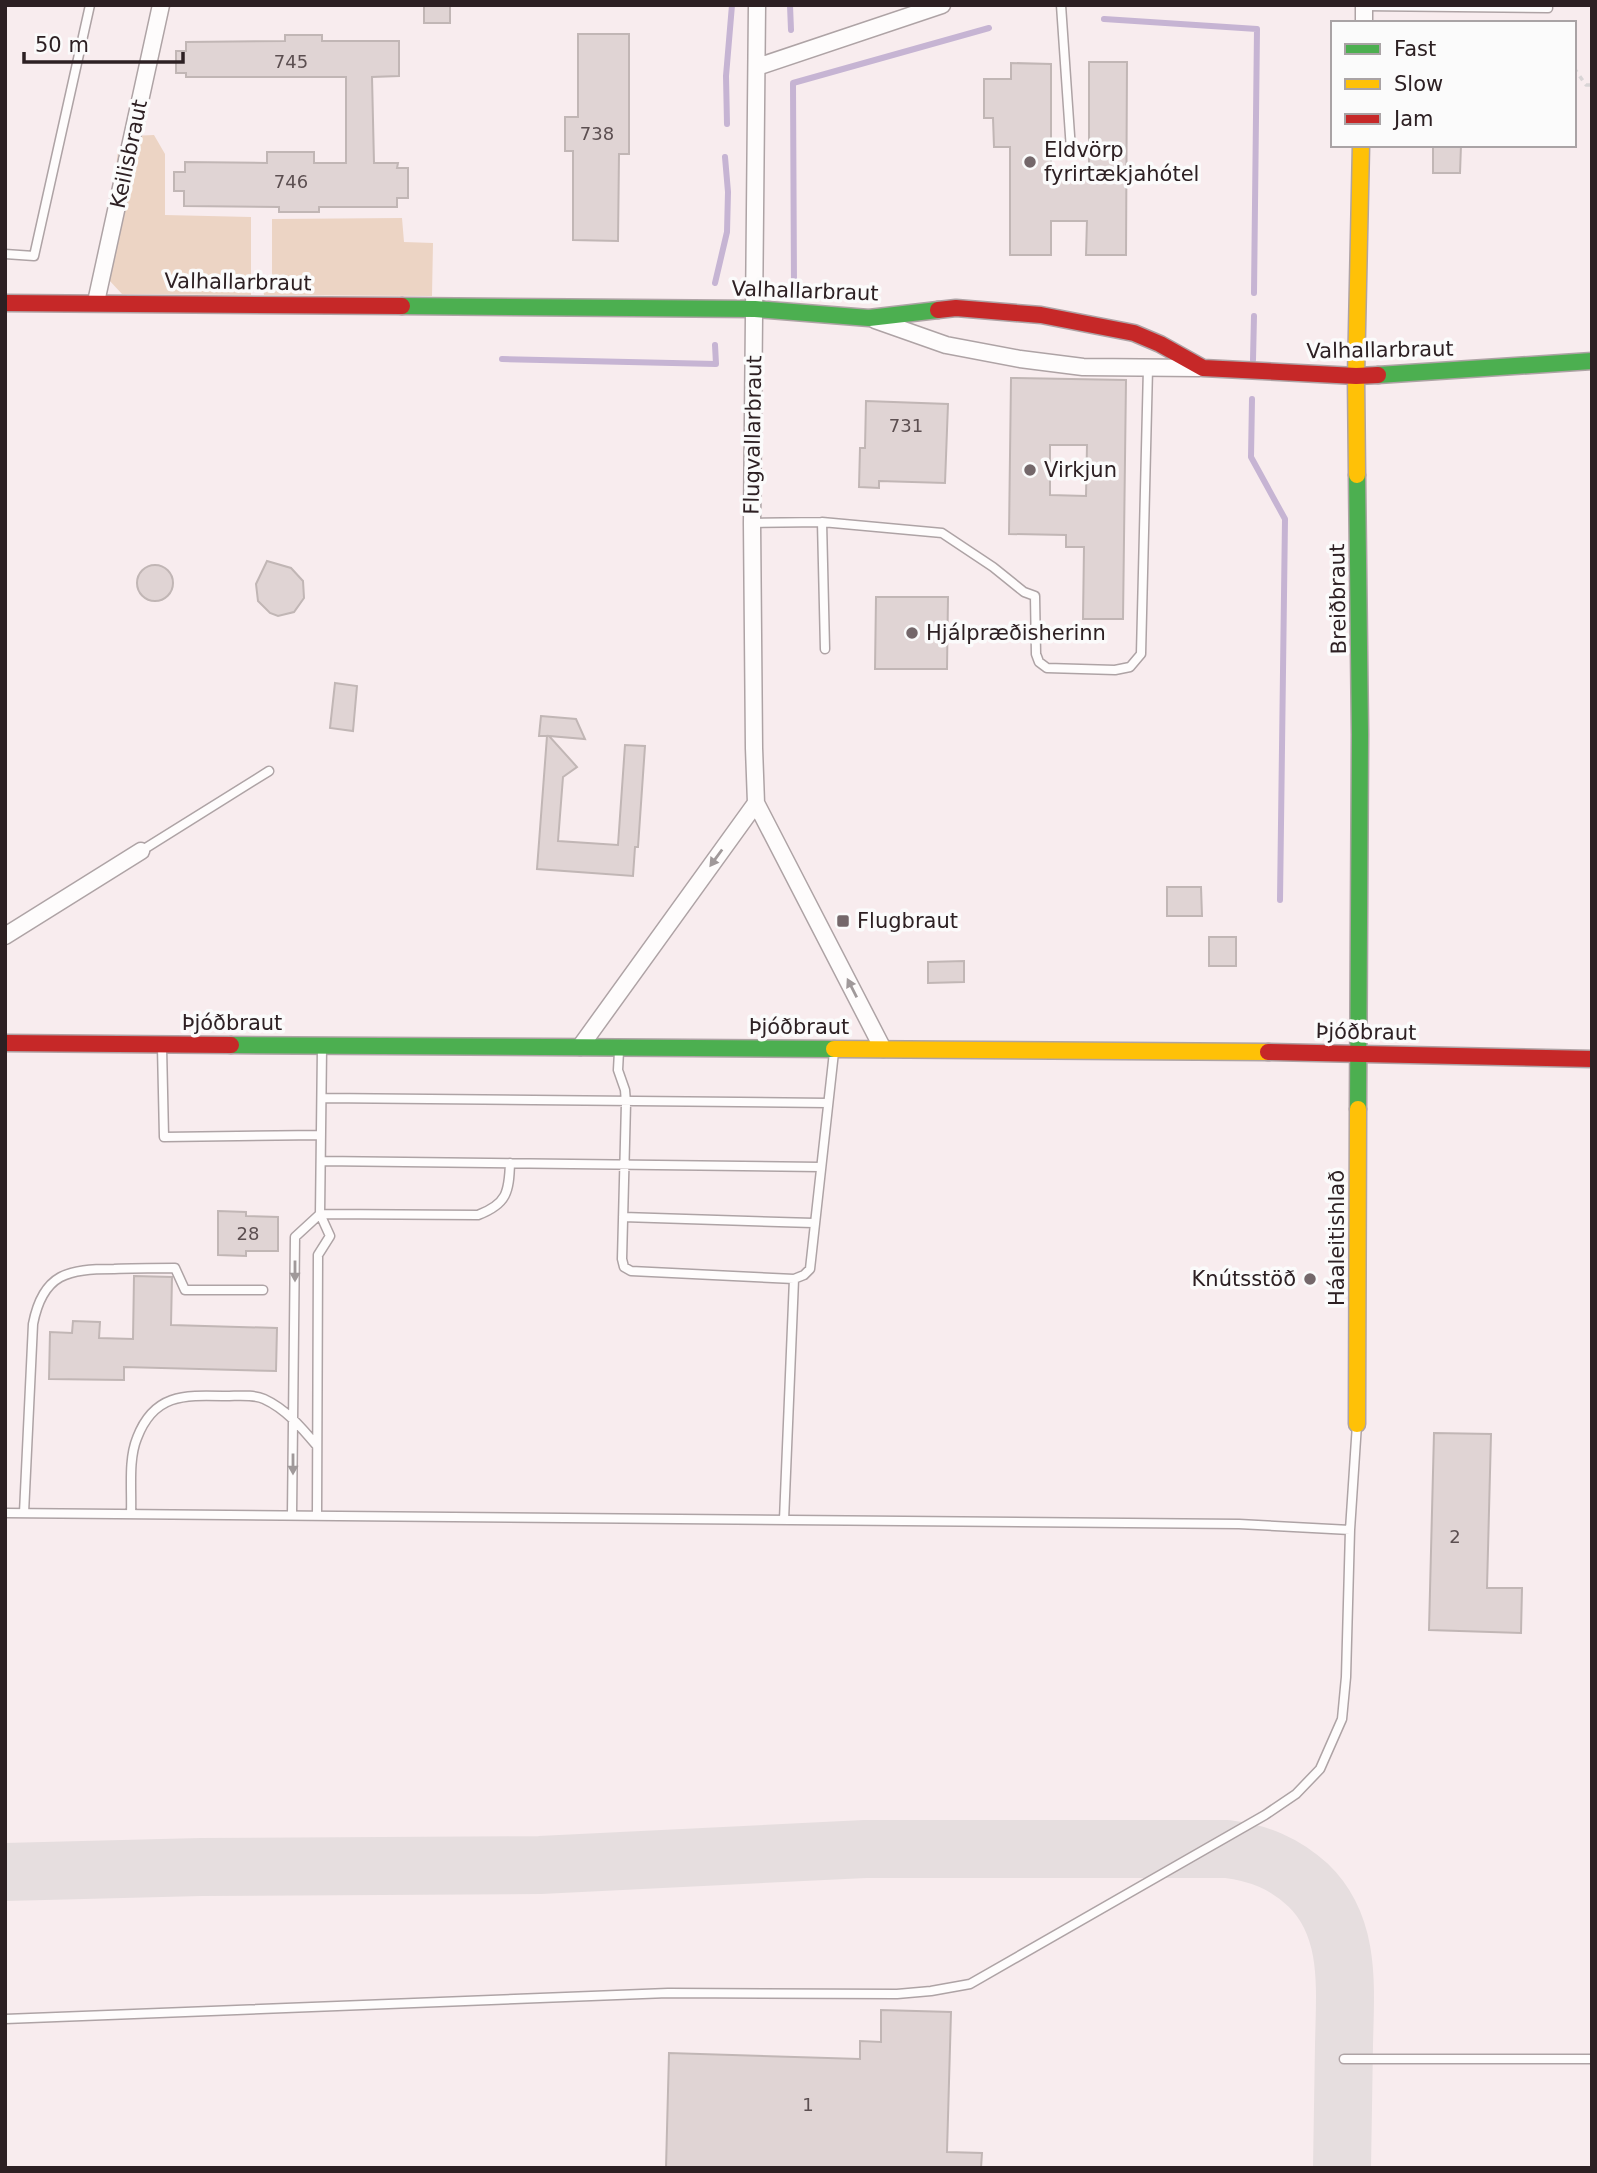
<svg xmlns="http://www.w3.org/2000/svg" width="1597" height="2173" viewBox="0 0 1597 2173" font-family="'DejaVu Sans',sans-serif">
<rect width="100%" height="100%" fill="#f8ecee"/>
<path fill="#ecd4c4" d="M154 135 165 154V215L251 217V295L122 294 108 279 105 257 118 151 132 136Z
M402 218 404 242 433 243 432 296 264 295 263 286 272 285V219Z"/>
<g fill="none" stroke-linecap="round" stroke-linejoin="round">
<path stroke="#c6b4d3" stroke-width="6" d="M790 5 791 30
M1104 19 1257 29 1254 293
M727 124 726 76 732 5
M715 283 727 232 728 192 725 157
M794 287 793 83 989 28
M502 359 716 364 715 345
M1253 360 1254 316
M1252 399 1251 457 1285 519 1280 900"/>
<path stroke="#e6dedf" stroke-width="58" d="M5 1872 201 1867 540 1865 865 1849H1227C1259 1853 1284 1863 1308 1885 1352 1927 1345 1989 1344 2045 1343 2086 1343 2127 1342 2168"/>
</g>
<path fill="#e0d4d4" stroke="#c1b6b5" stroke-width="2" fill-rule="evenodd" d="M424 5H450V23H424Z
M578 34H629V154H619L618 241 573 240V151H565V117H578Z
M285 35H322V41H399V76L372 77 374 163H398L397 168H408V198H397V207H319V212H279V207L184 206V191H174V172H185V162L267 163V152H314V163H346V77H186V73H176V51H186V42L285 41Z
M1089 62H1127L1126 255H1086L1087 221H1051V255H1010V147H994L993 118H984V79H1011V63L1051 64V177H1089Z
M1433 145H1461L1460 173H1433Z
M1011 378 1126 380 1123 619H1083L1084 547H1066V535L1009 534ZM1050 445H1087L1086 496 1050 495Z
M866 401 948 404 945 483 879 481V488L859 487 860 448H865Z
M267 561 291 568 303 581 304 598 294 612 278 616 270 613 258 601 256 584Z
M137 583a18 18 0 1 1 36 0a18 18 0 1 1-36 0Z
M876 597H948L947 669H875Z
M335 683 357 686 353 731 330 728Z
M541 716 576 719 585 739 549 736 577 767 563 777 558 841 618 845 625 745 645 746 638 847H635L633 876 537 869 547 736H539Z
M1167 887H1201L1202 916H1167Z
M1209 937H1236V966H1209Z
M964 961V982L928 983V962Z
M218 1211 246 1212V1216L278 1217V1251H246V1256L218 1255Z
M134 1276 172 1277 171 1325 277 1328 276 1371 124 1367V1380L49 1379 50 1332 72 1333 73 1321 100 1322 99 1338 133 1339Z
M1434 1433 1491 1434 1487 1588H1522L1521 1633 1429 1630Z
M881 2010 951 2012 947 2152 982 2153 981 2168H666L669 2053 860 2059V2041L881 2042Z"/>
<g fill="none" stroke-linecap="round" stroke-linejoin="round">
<g stroke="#aea3a5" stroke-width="11">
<path id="lane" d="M1061 5 1071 150
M1364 6 1548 8
M5 254 34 256 90 5
M822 522 825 649
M752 523 822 522 942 533 993 567 1024 592 1035 596 1036 654 1039 662 1047 668 1115 670 1130 667 1141 654 1148 368
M141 851 269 771
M162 1047 164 1137 321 1135
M619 1051 618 1070 625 1090 626 1103 622 1259 624 1267 631 1271 794 1279 804 1275 810 1269 834 1052
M322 1098 828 1103
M321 1161 820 1167
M623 1217 813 1223
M5 1513 1239 1524 1350 1530 1346 1677 1342 1719 1320 1769 1296 1794 1265 1815 970 1984 931 1991 897 1994 668 1993 5 2019
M24 1513 33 1324C43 1273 68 1269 114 1269 134 1268 155 1268 175 1268L185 1290H263
M131 1514C132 1490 128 1460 137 1438 154 1393 185 1395 226 1396 238 1396 253 1394 264 1399 286 1409 302 1428 317 1446
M292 1515 295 1237 320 1214 478 1215C507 1204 509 1192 510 1163
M317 1515 318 1255 330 1236 320 1214 322 1048
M784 1520 794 1279
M1350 1530 1357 1424
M1344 2059H1592"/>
</g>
<g stroke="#aea3a5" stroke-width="19">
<path id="street" d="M757 5 752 523 754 748 756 803 883 1049
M1364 23V5
M757 67 942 5
M96 302 161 5
M875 320 946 345 1020 359 1083 367 1199 368
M5 936 141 851
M580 1047 756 803"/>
</g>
<g stroke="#aea3a5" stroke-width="19">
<path id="fast" d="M402 306 755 309 869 318 938 310
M1378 375 1592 361
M1357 475 1360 734 1358 1109
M231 1045 834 1049"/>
</g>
<g stroke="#aea3a5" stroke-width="19">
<path id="slow" d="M1357 475 1356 376 1361 145
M834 1049 1268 1052
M1357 1424 1358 1109"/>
</g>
<g stroke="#aea3a5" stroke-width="19">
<path id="jam" d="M5 303 402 306
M938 310 956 308 1041 315 1134 333 1160 344 1203 368 1356 376 1378 375
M5 1043 231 1045
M1268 1052 1592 1059"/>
</g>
<path stroke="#d9d5d6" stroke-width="3.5" stroke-dasharray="5 5" stroke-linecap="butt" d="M1574 68 1586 85H1592"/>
<use href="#lane" stroke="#fefcfc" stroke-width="8"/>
<use href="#street" stroke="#fefcfc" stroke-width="16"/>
<use href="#fast" stroke="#4caf50" stroke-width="16"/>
<use href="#slow" stroke="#ffc107" stroke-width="16"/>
<use href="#jam" stroke="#c62828" stroke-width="16"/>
</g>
<defs><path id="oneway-solid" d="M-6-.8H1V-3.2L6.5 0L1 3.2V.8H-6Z" transform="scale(1.75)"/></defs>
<g fill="#a0999a">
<use href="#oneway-solid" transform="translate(716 858) rotate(126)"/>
<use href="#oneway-solid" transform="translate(852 988) rotate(-117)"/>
<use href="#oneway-solid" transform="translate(295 1271) rotate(90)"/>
<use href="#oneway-solid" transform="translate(293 1464) rotate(90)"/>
</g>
<g fill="#74676a" stroke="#fbfbfb" stroke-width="2.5">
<circle cx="1030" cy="162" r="7"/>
<circle cx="1030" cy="470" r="7"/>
<circle cx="912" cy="633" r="7"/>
<rect x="836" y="914" width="14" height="14" rx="3.5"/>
<circle cx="1310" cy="1279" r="7"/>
</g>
<g text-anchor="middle" stroke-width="7" stroke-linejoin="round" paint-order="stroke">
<g font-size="18" fill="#5c4f51">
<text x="291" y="68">745</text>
<text x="597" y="140">738</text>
<text x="291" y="188">746</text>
<text x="906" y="432">731</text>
<text x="248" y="1240">28</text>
<text x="1455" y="1543">2</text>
<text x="808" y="2111">1</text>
</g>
<g font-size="21" fill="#2d2023" stroke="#fbfbfb" text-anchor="start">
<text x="1044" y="157">Eldvörp<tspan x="1044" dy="24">fyrirtækjahótel</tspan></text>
<text x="1044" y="477">Virkjun</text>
<text x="926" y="640">Hjálpræðisherinn</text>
<text x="857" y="928">Flugbraut</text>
<text x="1296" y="1286" text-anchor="end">Knútsstöð</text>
</g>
<g font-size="21" fill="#2d2023" stroke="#fbfbfb">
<text transform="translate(129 154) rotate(-78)" y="7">Keilisbraut</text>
<text transform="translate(238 282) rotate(1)" y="7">Valhallarbraut</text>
<text transform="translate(805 291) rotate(2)" y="7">Valhallarbraut</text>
<text transform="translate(1380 350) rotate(-1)" y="7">Valhallarbraut</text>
<text transform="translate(753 435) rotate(-89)" y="7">Flugvallarbraut</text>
<text transform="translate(1338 599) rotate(-91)" y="7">Breiðbraut</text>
<text x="232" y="1030">Þjóðbraut</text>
<text x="799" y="1034">Þjóðbraut</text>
<text transform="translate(1366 1032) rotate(1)" y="7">Þjóðbraut</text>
<text transform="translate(1337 1238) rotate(-90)" y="7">Háaleitishlað</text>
</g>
</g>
<rect width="1597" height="2173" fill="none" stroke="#2d2023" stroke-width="14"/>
<rect x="1331" y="21" width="245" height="126" fill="#fbfbfb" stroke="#a9a3a5" stroke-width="2"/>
<rect x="1345" y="44" width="35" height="10" fill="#4caf50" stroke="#a9a3a5" stroke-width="2"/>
<text x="1394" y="56" font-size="21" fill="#2d2023">Fast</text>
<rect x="1345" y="79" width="35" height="10" fill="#ffc107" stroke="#a9a3a5" stroke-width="2"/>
<text x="1394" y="91" font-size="21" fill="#2d2023">Slow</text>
<rect x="1345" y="114" width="35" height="10" fill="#c62828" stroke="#a9a3a5" stroke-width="2"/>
<text x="1394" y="126" font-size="21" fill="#2d2023">Jam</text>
<path d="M24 52v10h159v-10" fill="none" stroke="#2d2023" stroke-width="3.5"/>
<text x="35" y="52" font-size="21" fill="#2d2023" stroke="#fbfbfb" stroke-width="5" paint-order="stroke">50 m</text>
</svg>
